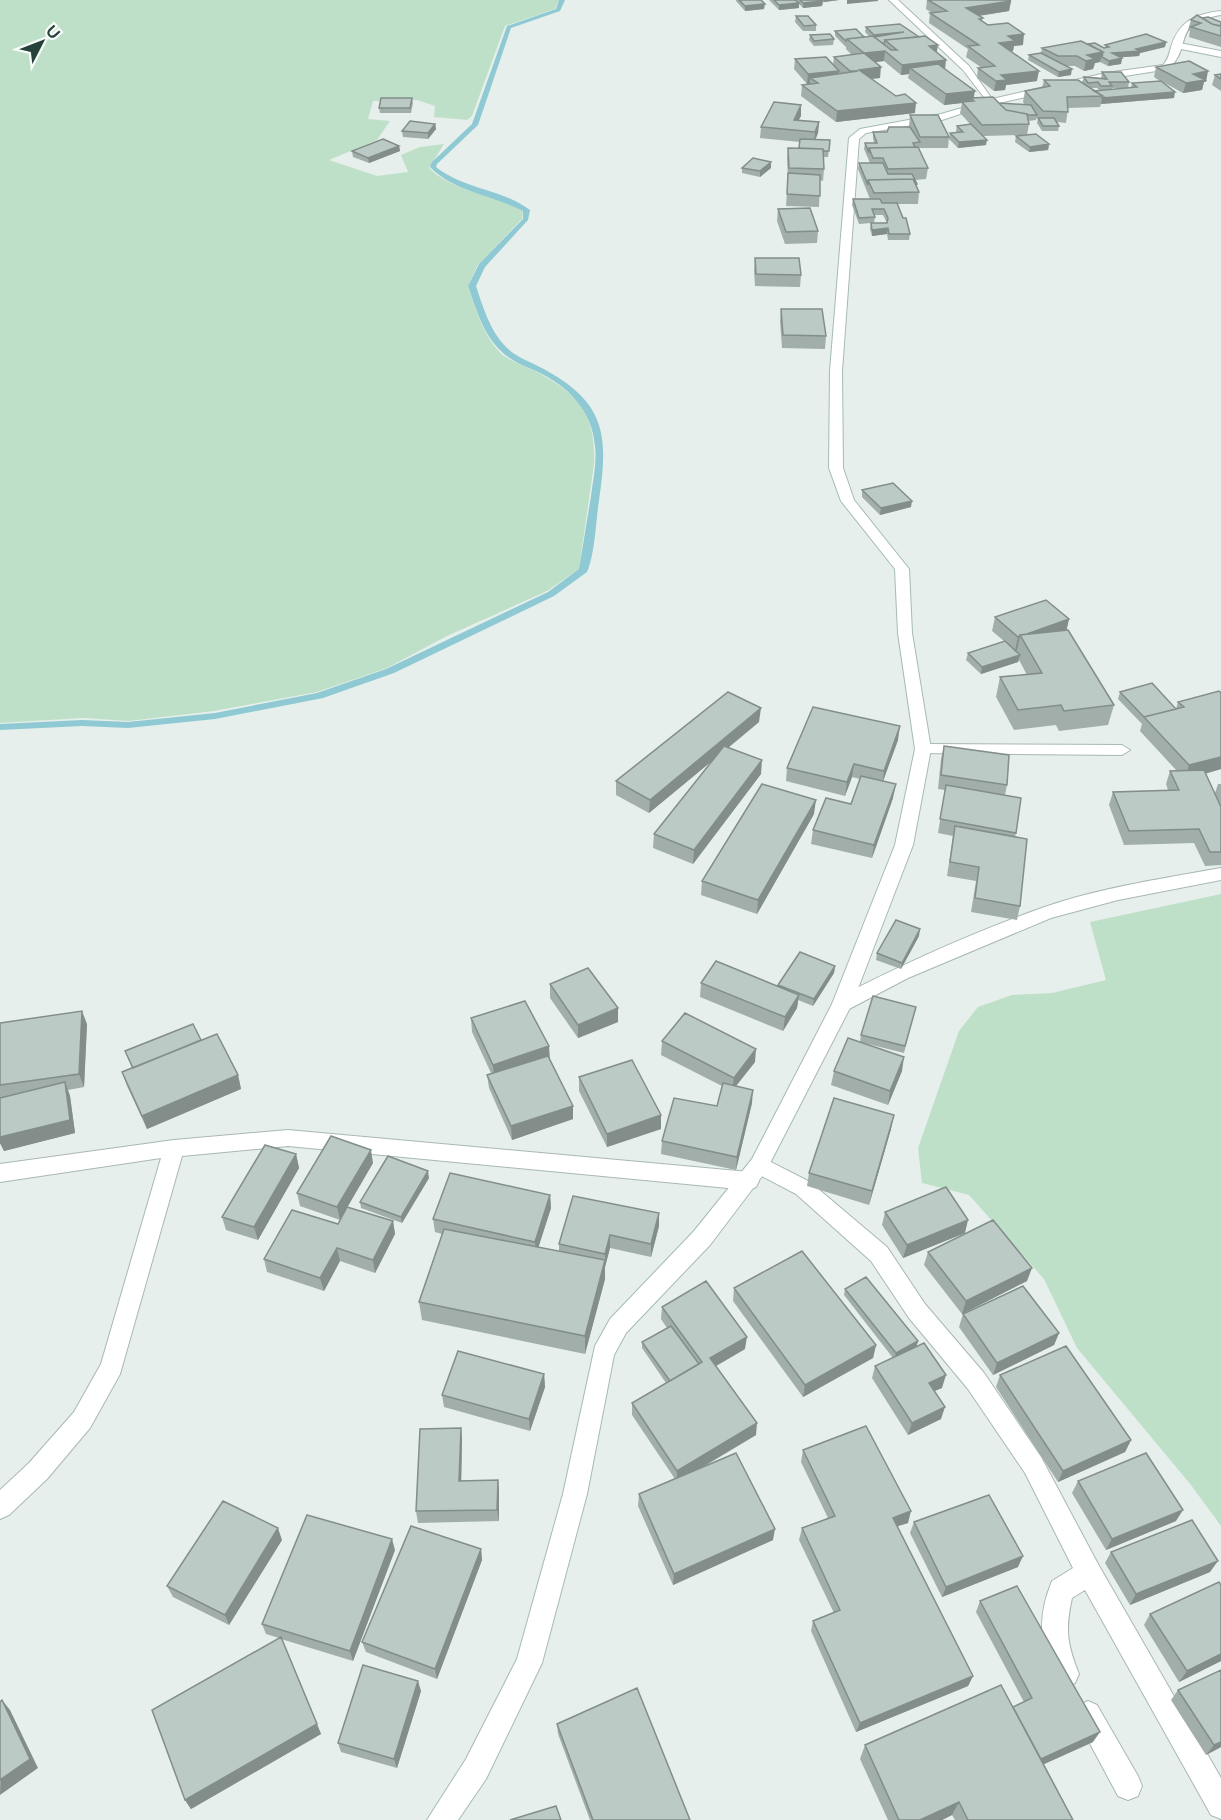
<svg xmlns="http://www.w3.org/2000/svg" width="1221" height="1820" viewBox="0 0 1221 1820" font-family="Raleway,sans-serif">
<rect width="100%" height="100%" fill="#e6efeb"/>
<path fill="#bfe0c8" d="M0 0H559L555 9 505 26 472 116 467 120 434 117 435 106 417 100 373 101 368 119 390 121 377 140 329 160 377 176 408 172 401 155 420 147 444 144 429 168C454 193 494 193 523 211L522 219 477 266 468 286C475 308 485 341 504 356 513 362 524 366 533 370 577 393 596 412 594 464L579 569 547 591 447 636 387 668 317 692 214 711 129 721 83 718 0 723Z
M1221 894V1526L1191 1485 1077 1348 1044 1279 969 1195 922 1183 918 1148 959 1031 978 1007 1012 995 1052 993 1106 980 1090 922Z"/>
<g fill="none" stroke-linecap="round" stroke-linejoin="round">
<path fill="#8ec9d4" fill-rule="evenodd" d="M559 0H565L560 11 511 28 478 125 437 164 436 167C465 190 503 189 530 210L528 220 485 267 476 286C483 307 490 331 506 347 518 359 535 363 549 372 607 405 608 439 599 500 596 520 595 554 587 572L554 596 394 673 323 698 215 719 128 728 82 726 0 730V724L82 720 128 722 215 713 317 693 386 669 548 592 579 569C583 545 587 521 591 496 593 480 597 463 595 446 592 410 568 386 536 371 524 366 511 361 501 351 483 334 476 309 468 286L479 264 523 219V211C493 195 454 192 430 167L432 162 472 124 507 26 556 9Z"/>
<g stroke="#a8b8b2" stroke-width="2">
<path id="lane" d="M1174 42 1221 51V57L1171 47Z
M923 744 1122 745 1130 750 1122 755 917 753 915 749Z"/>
</g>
<g stroke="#a8b8b2" stroke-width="2">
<path id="street" d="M889 0H898L969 66 992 99 1106 73 1163 65C1168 60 1169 54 1171 47 1179 21 1195 14 1221 11V15C1170 23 1194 44 1169 69L1106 79 990 105 963 70Z
M1221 868V880L1118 900 1051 918 908 978 849 1009 842 1011 835 1009 832 1004 835 999C901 965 969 934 1039 909 1097 888 1161 879 1221 868Z
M288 1130 749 1172 756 1175 759 1181 756 1187 749 1190 288 1146 182 1156 120 1374 90 1428 47 1479 9 1515 0 1519V1490L29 1463 74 1412 101 1364 161 1158 0 1182V1164L174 1140Z
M759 1156 810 1182 887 1247 925 1304 984 1373 1041 1457 1098 1564 1221 1778V1819L1211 1815 1085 1590 1072 1598C1065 1630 1067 1644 1079 1674L1075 1683 1066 1687 1057 1683C1039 1649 1037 1617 1052 1581L1073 1568 1025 1473 968 1389 909 1318 871 1261 796 1194 752 1171 749 1165 752 1159Z
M1088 1701 1097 1705 1138 1776 1142 1786 1138 1796 1128 1800 1118 1796 1079 1723 1075 1714 1079 1705Z"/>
</g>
<g stroke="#a4bbb3" stroke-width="2">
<path id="secondary" d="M979 103 987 105 942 120 866 133 859 139 842 371 843 468 854 500 909 569 912 633 931 749 913 845 852 1004 766 1171 710 1245 626 1333 614 1355 587 1494 542 1663 486 1779 458 1820H427L466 1759 517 1659 563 1494 595 1346 610 1319 694 1231 752 1159 832 1004 895 845 915 749 898 633 895 569 841 501 829 468 830 371 849 138 860 129 941 114Z"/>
</g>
<use href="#lane" fill="#fff" fill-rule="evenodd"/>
<use href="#street" fill="#fff" fill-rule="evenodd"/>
<use href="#secondary" fill="#fff" fill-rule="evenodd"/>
</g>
<path fill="#a1aea9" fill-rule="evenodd" d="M736 0H761L764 9 745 11 736 1Z
M769 0H839L824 2 823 1 822 6 803 8 799 4V8L779 10Z
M927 0H976L1011 1 1009 11 979 16 983 18 982 21 1023 45 1014 46 1013 51H1011L1037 81 1006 85 1005 90 994 91 977 78 978 68H982L966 57 968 49 929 23 930 13H932L926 9Z
M796 16 816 25V31H803L795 22Z
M1203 18 1221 22V47L1189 37 1190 31 1188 30 1191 20Z
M866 27 937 52 945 69 974 98 999 103 1025 105 1023 102 1025 91 1042 88 1044 80 1084 83 1082 82 1084 77 1101 78 1102 72 1129 82 1128 88H1112V89L1131 88 1132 83 1160 81 1154 77 1156 67 1206 82H1204L1202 90 1183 93 1161 81 1174 98 1101 104 1100 107 1068 108 1066 123 1057 122 1059 126 1058 131H1042L1037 123 1038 118 1037 117 1036 120 1028 121 1029 124 1027 135 1049 144 1048 150 1029 152 1015 142 1016 136 1022 135 983 136 986 145 958 148 949 139 950 133H957L956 131 957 126 970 124 960 113 962 103 944 105 908 78 909 74 901 75 884 61 875 62 880 78 872 79 915 113 836 122 801 96 802 85 810 84H807L794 69 795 59 833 65 834 57 852 55 846 49V47L835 36V31L864 37H870L865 32ZM1090 88H1097L1099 90 1094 91Z
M810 35 834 39 833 45 814 46 809 40Z
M1166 42 1165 47 1140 53 1139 56 1120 57 1122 58 1121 64 1108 66 1100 62 1095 63 1093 69 1084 71 1075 66H1067L1071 75 1058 77 1028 60 1029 55 1041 53 1042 48 1088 44 1105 48V45Z
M1221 74V91L1212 85 1215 75Z
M412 98 413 103 411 113H380L379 108Z
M801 105V116L798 120 819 122 818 133 815 140H830L828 157H823L824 169 823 181 820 180 819 207 786 206 788 179 787 159 788 148H799L800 142 760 138 761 127Z
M910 115 949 137 948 148H918L928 168 926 179 915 180 919 192 918 204H897L910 234 909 240H888L887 234 872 236 870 229 871 223 859 224 852 205 853 199H870L858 169 859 163H870L864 149 865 143H874L873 138V132H887L909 127ZM874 215H883L887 223H874L875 217Z
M435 124 436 129 428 139 403 137 402 131Z
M399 146 400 151 369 163 353 157 352 151Z
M771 162V168L760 177 742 173V168Z
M778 209 818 231 817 243 785 244 777 221Z
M755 258 801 275 800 287 755 286 754 270Z
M781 309 826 336 825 349 782 348 780 321Z
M862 490 911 507 880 515 862 497Z
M995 617 1069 619 1066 630 1114 705 1108 725 1059 731 1056 725 1014 730 996 697 1000 677 1027 675 1019 660 1018 662 981 674 966 660 968 653 1004 641 992 631Z
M1120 692 1176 709 1178 702 1221 693V769L1205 774 1215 793 1218 784H1221V865L1205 866 1194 843 1124 845 1109 805 1113 792 1168 790 1166 784 1170 771H1177L1140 731 1142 724 1118 699Z
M759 722 728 748 761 774 693 864 653 848 654 834 712 761 649 813 616 795V781Z
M898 740 883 781 893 798 872 858 811 844 813 830 851 804 860 779 852 777 845 796 786 781 787 768Z
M944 746 1007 785 1005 795 1016 833 1015 837 1020 906 1017 920 971 912 976 881 947 876 953 836 938 833 945 790 938 789 941 759Z
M814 814 757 914 701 895 702 881Z
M919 936 901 969 876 960 877 953Z
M835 966 834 973 813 1006 798 1000 797 1008 783 1031 700 997 701 983 778 986V985Z
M550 984 618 1008V1022L578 1038 550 998Z
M916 1007 904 1053 860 1042 861 1035Z
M471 1018 550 1059 573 1106V1119L512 1140 489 1088 487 1075 491 1073 472 1032Z
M0 1023 87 1024 84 1087 68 1090 70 1096 75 1133 4 1151 0 1143Z
M201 1040 238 1075 241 1089 147 1129 127 1086 122 1072 132 1068 125 1051Z
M662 1041 755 1062 736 1086 752 1103 736 1170 661 1154 662 1141 717 1106 722 1086 661 1055Z
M834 1071H902L888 1105 831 1085Z
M579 1077 661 1129 607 1147 579 1091Z
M891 1129 869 1205 807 1186 809 1173Z
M296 1154 299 1168 258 1240 226 1230 222 1217Z
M373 1163 347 1207 393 1221 395 1234 375 1273 340 1261 324 1291 267 1272 264 1259 338 1224 340 1220 300 1206 297 1193Z
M429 1178 402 1223 361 1208 360 1202Z
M550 1195 551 1208 538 1247 559 1251V1244L659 1213V1226L651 1257 610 1248 605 1267V1279L585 1354 422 1320 419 1302 442 1234 435 1232 433 1219Z
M885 1212 965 1233 903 1258 882 1225Z
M928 1252 1027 1281 962 1314 924 1265Z
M734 1288 876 1345 873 1358 803 1397 733 1301Z
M845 1289 918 1341 916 1347 942 1388 934 1391 941 1419 908 1435 872 1378 875 1366 893 1358 844 1295Z
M662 1307 745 1349 716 1366 756 1435 698 1470 773 1540 673 1585 638 1506 639 1494 675 1479 632 1415V1403L666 1383 642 1348V1342L667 1328 661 1319Z
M963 1314 1059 1333 1054 1345 993 1375 959 1327Z
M544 1374 545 1387 530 1431 444 1407 442 1395Z
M1000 1375 1131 1440 1125 1452 1058 1482 996 1387Z
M461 1428 462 1440 461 1481 498 1480 499 1492V1521L418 1523 416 1511Z
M803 1450 908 1523 897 1526 973 1676 968 1686 856 1732 811 1631 813 1621 834 1613 799 1540 802 1528 828 1518 801 1462Z
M1078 1481 1176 1521 1106 1550 1072 1493Z
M914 1522 1018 1567 942 1597 910 1533Z
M282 1540 229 1625 173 1597 167 1586Z
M481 1549 482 1560 437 1679 366 1652 362 1642Z
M395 1550 353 1661 281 1639 321 1734 191 1809 185 1800 279 1638 266 1634 262 1624Z
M1111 1552 1210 1572 1130 1605 1105 1563Z
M1221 1585V1661L1179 1682 1144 1625 1150 1614Z
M980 1601 1093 1742 1044 1764 1073 1820H955L952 1815 942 1820H888L860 1759 865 1745 1013 1707 1024 1702 976 1612Z
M1221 1670V1747L1206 1755 1171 1700 1178 1690Z
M421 1691 397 1768 341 1752 338 1743Z
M557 1724 690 1820H590L558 1734Z"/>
<path fill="#838d89" d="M824 0H839L824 2Z
M847 0H878V1L847 4Z
M823 1 822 6 803 8V3Z
M1011 1 1009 11 964 18 966 8Z
M799 3V8L779 10V5Z
M765 4 764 9 745 11V6Z
M904 32 874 37V35Z
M1024 34 1023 45 1014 46 1013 51 997 53 999 43 1008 36Z
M1166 42 1165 47 1140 53 1139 56 1111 58 1112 53Z
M938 45 936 56 929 46Z
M885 51 884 61 863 64 864 53Z
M1103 52 1100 62 1095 63 1093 69 1084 71 1087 55Z
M1122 58 1121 64 1108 66 1109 61Z
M946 60 945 70 910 68 909 74 901 75 902 65Z
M881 67 880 78 858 80 859 70Z
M1072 69 1071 75 1058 77 1059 72Z
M839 71 838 82 810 78V84H807L808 74Z
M1039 71 1037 81 1006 85 1005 90 994 91 996 81 1001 75Z
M1208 71 1206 82H1204L1202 90 1183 93 1186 83 1193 74Z
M975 91 973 101 971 98V102L944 105 946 94Z
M1175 92 1174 98 1101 104 1102 98Z
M916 103 915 113 836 122 837 111Z
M801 105V116L793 131 794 120Z
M819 122 818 133 814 143 815 132Z
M435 124 436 129 428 139V133Z
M987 140 986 145 958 148 959 142Z
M1049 144 1048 150 1029 152 1030 147Z
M399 146 400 151 369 163 368 158Z
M771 162V168L760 177V171Z
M888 228 887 234 872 236V230Z
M912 501 911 507 880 515 881 508Z
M1069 619 1066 633 1021 636Z
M1020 636 1017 650 1015 651 1018 637Z
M1020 655 1018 662 981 674 982 667Z
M761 708 759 722 649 813 650 800Z
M900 726 898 740 882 784 884 771Z
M1221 757V769L1185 779 1189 765Z
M762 760 761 774 693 864 694 850Z
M854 764 852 777 845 796 847 782Z
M896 784 893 798 872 858 874 845Z
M816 800 814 814 757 914 758 900Z
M920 929 919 936 901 969 902 963Z
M835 966 834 973 813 1006 814 999Z
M799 995 797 1008 783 1031 785 1017Z
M618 1008V1022L578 1038V1025Z
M82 1011 87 1024 84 1087 79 1074Z
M549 1046 550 1060 494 1078 493 1065Z
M756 1049 755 1062 732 1091 734 1078Z
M904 1057 902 1071 888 1105 890 1091Z
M238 1075 241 1089 147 1129 142 1116Z
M65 1082 70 1096 75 1133 4 1151 0 1143V1137Z
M753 1090 752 1103 736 1170 737 1157Z
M573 1106V1119L512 1140 511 1126Z
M661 1115V1129L607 1147V1134Z
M894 1115 891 1129 869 1205 872 1191Z
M371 1150 373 1163 340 1220 337 1207Z
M296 1154 299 1168 258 1240 254 1227Z
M428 1171 429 1178 402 1223 401 1217Z
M550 1195 551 1208 536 1255 535 1242Z
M659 1213V1226L651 1257V1244Z
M968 1220 965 1233 903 1258 907 1245Z
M393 1221 395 1234 375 1273 373 1260Z
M610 1235V1248L605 1267V1254Z
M337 1248 340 1261 324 1291 320 1278Z
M605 1260V1279L585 1354V1336Z
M1032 1268 1027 1281 962 1314 966 1301Z
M1059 1333 1054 1345 993 1375 997 1363Z
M747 1337 745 1349 709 1370 710 1358Z
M918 1341 916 1348 894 1359 896 1353Z
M876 1345 873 1358 803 1397 805 1385Z
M544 1374 545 1387 530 1431 529 1419Z
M946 1375 942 1388 925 1395 929 1383Z
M945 1407 941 1419 908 1435 912 1423Z
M757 1423 756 1435 677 1482V1471Z
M461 1428 462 1440 461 1493 459 1481Z
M1131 1440 1125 1452 1058 1482 1063 1471Z
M498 1480 499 1492V1521L497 1510Z
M1183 1510 1176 1521 1106 1550 1112 1539Z
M911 1511 908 1523 889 1529 893 1518Z
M278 1528 282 1540 229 1625 225 1615Z
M775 1529 773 1540 673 1585 674 1574Z
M392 1539 395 1550 353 1661 350 1651Z
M481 1549 482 1560 437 1679 435 1669Z
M1023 1556 1018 1567 942 1597 946 1587Z
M1218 1561 1210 1572 1130 1605 1136 1594Z
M1221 1654V1661L1179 1682 1187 1671Z
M973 1676 968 1686 856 1732 860 1723Z
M418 1681 421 1691 397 1768 394 1759Z
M2 1700 10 1710 38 1768 0 1795Z
M317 1724 321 1734 191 1809 185 1800Z
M1100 1732 1093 1742 1031 1770 1037 1761Z
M1221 1742V1747L1206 1755 1214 1745Z
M959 1802 952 1815 942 1820H920Z"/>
<path fill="#bbcac4" stroke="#838d89" stroke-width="1.5" d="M739 0H761L765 4 745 6Z
M774 0H795L799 3 779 5Z
M800 0H822L823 1 803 3Z
M928 0H1008L1011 1 966 8 983 18 979 19 988 25 1008 23 1024 34 1008 36 1015 41 999 43 1039 71 1001 75 1007 80 996 81 978 68 995 66 968 46 979 45 930 13 947 11Z
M1197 15 1212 24 1221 26V36L1191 27 1201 23 1191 20Z
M796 16H808L816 25 804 26Z
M1208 17 1221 22V25L1219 26 1212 24 1203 18Z
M900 24 919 37 885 40 884 44 874 37 904 32 874 35 866 27Z
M856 29 864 37 847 39 846 41 835 31Z
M830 34 834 39 814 41 810 35Z
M1146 34 1166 42 1136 49 1140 51 1112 53 1122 58 1109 61 1102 57 1103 52 1088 44 1095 43 1104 48 1109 47 1105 45Z
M873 36 891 50H897L885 40 925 36 938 45 929 46 946 60 902 65 885 51 864 53 881 67 859 70 896 96 905 94 916 103 837 111 802 85 818 83 810 78 858 71H850L834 57 864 53 847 39Z
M1081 41 1103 52 1087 55 1095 59 1086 61 1077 56H1058L1042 48Z
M1041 53 1072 69 1059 72 1029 55Z
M826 57 839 71 808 74 795 59Z
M1189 61 1208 71 1193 74 1205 80 1186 83 1156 67Z
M938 64 975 91 946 94 910 68Z
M1102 72H1121L1129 82H1109L1112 86H1101L1098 82 1088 83 1084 77 1107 79Z
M1221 74V79L1215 75Z
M1044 80H1078L1103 96 1067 97 1068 112 1043 111 1025 91 1050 86Z
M1161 81 1175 92 1102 98 1103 96 1094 91 1137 87 1132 83Z
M993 97 1006 110 1027 114 1029 124 982 125 962 102 974 101 971 98Z
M381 98H412L410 108H379Z
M774 102 801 105 794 120 819 122 815 132 761 127Z
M999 103 1031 105 1037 115H1027V114L1006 110Z
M910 115H938L949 137H920Z
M1038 118H1054L1059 126H1043Z
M410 121 435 124 428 133 402 131Z
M971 124 987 140 959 142 950 133 963 132 957 126Z
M889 127H910L920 142 913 143 915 147 869 148V153L865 143H877L873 132H887Z
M1036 134 1049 144 1030 147 1016 136Z
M383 139 399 146 368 158 352 151Z
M800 139 830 140 829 151H823V149L799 148Z
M918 147 928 168 888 169 883 158H873L869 148Z
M788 148 823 149 824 169 789 168Z
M753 158 771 162 760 171 742 168Z
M859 163H883L888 174H912L917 184H916L913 179 868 180V185Z
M788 173 820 175V196L787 194Z
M913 179 919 192 874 193 868 180Z
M853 199H880L882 203H897L903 218H906L910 234H889L888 228 872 230 871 223H887L888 218 884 209H872L875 217 859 218Z
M810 208 818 231 786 232 778 209Z
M755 258H799L801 275 756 274Z
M781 309H822L826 336 783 335Z
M893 483 912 501 881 508 862 490Z
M1046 600 1069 619 1027 634 1020 635V636L1018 637 995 617Z
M1068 630 1114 705 1064 711 1061 705 1018 710 1000 677 1042 673 1020 635Z
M1005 641 1020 655 982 667 968 653Z
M1152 683 1176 709 1144 717 1120 692Z
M1219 691 1221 693V757L1189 765 1144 717 1184 707 1178 702Z
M728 692 761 708 650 800 616 781Z
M813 707 900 726 884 771 854 764 847 782 787 768Z
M724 746 762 760 694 850 654 834Z
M944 746 1009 755 1007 785 941 775Z
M1204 770 1221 807V852H1210L1199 829 1129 831 1113 792 1179 790 1170 771Z
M861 776 896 784 874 845 813 830 826 798 851 804Z
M762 784 816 800 758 900 702 881Z
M946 785 1021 798 1016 833 940 819Z
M955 826 1027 839 1020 906 975 898 979 867 950 862Z
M896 920 920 929 902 963 877 953Z
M800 952 835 966 814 999 778 985Z
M716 961 799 995 785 1017 701 983Z
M588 968 618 1008 578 1025 550 984Z
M873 996 916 1007 905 1046 861 1035Z
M525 1001 549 1046 493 1065 471 1018Z
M82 1011 79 1074 0 1085V1023Z
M685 1013 756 1049 734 1078 662 1041Z
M193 1024 201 1040 133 1068 125 1051Z
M217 1034 238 1075 142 1116 122 1072Z
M848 1038 904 1057 890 1091 834 1071Z
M548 1056 573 1106 511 1126 487 1075Z
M632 1060 661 1115 607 1134 579 1077Z
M65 1082 70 1120 0 1137V1098Z
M723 1083 753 1090 737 1157 662 1141 674 1098 717 1106Z
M834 1098 894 1115 872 1191 809 1173Z
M331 1136 371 1150 337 1207 297 1193Z
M265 1145 296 1154 254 1227 222 1217Z
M388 1156 428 1171 401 1217 360 1202Z
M450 1173 550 1195 535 1242 433 1219Z
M946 1187 968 1220 907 1245 885 1212Z
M573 1196 659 1213 651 1244 610 1235 605 1254 559 1244Z
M347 1207 393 1221 373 1260 337 1248 320 1278 264 1259 292 1210 338 1224Z
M993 1220 1032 1268 966 1301 928 1252Z
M444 1229 605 1260 585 1336 419 1302Z
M802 1251 876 1345 805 1385 734 1288Z
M866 1277 918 1341 896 1353 845 1289Z
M706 1281 747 1337 710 1358 757 1423 677 1471 632 1403 702 1362 662 1307Z
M1023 1286 1059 1333 997 1363 963 1314Z
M671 1326 699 1364 670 1381 642 1342Z
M924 1343 946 1375 929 1383 945 1407 912 1423 875 1366Z
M1066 1346 1131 1440 1063 1471 1000 1375Z
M458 1351 544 1374 529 1419 442 1395Z
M866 1426 911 1511 893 1518 973 1676 860 1723 813 1621 840 1610 802 1528 835 1516 803 1450Z
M461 1428 459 1481 498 1480 497 1510 416 1511 420 1429Z
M736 1453 775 1529 674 1574 639 1494Z
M1146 1453 1183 1510 1112 1539 1078 1481Z
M989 1495 1023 1556 946 1587 914 1522Z
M223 1501 278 1528 225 1615 167 1586Z
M307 1515 392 1539 350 1651 262 1624Z
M1192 1520 1218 1561 1136 1594 1111 1552Z
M411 1526 481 1549 435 1669 362 1642Z
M1219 1582 1221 1585V1654L1187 1671 1150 1614Z
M1017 1586 1100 1732 1041 1759 1013 1707 1032 1698 980 1601Z
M281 1637 317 1724 185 1800 152 1710Z
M363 1665 418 1681 394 1759 338 1743Z
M1221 1670V1742L1214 1745 1178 1690Z
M1001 1685 1073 1820H968L959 1802 920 1820H899L865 1745Z
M637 1688 690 1820H593L557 1724Z
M2 1700 30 1759 0 1780V1702Z
M556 1806 561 1820H510Z"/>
<g transform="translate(42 42) rotate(48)" stroke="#f7fbf9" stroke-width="4.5" paint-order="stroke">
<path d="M0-4.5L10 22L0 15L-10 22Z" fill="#24423a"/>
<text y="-9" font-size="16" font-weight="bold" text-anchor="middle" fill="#24423a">U</text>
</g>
</svg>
